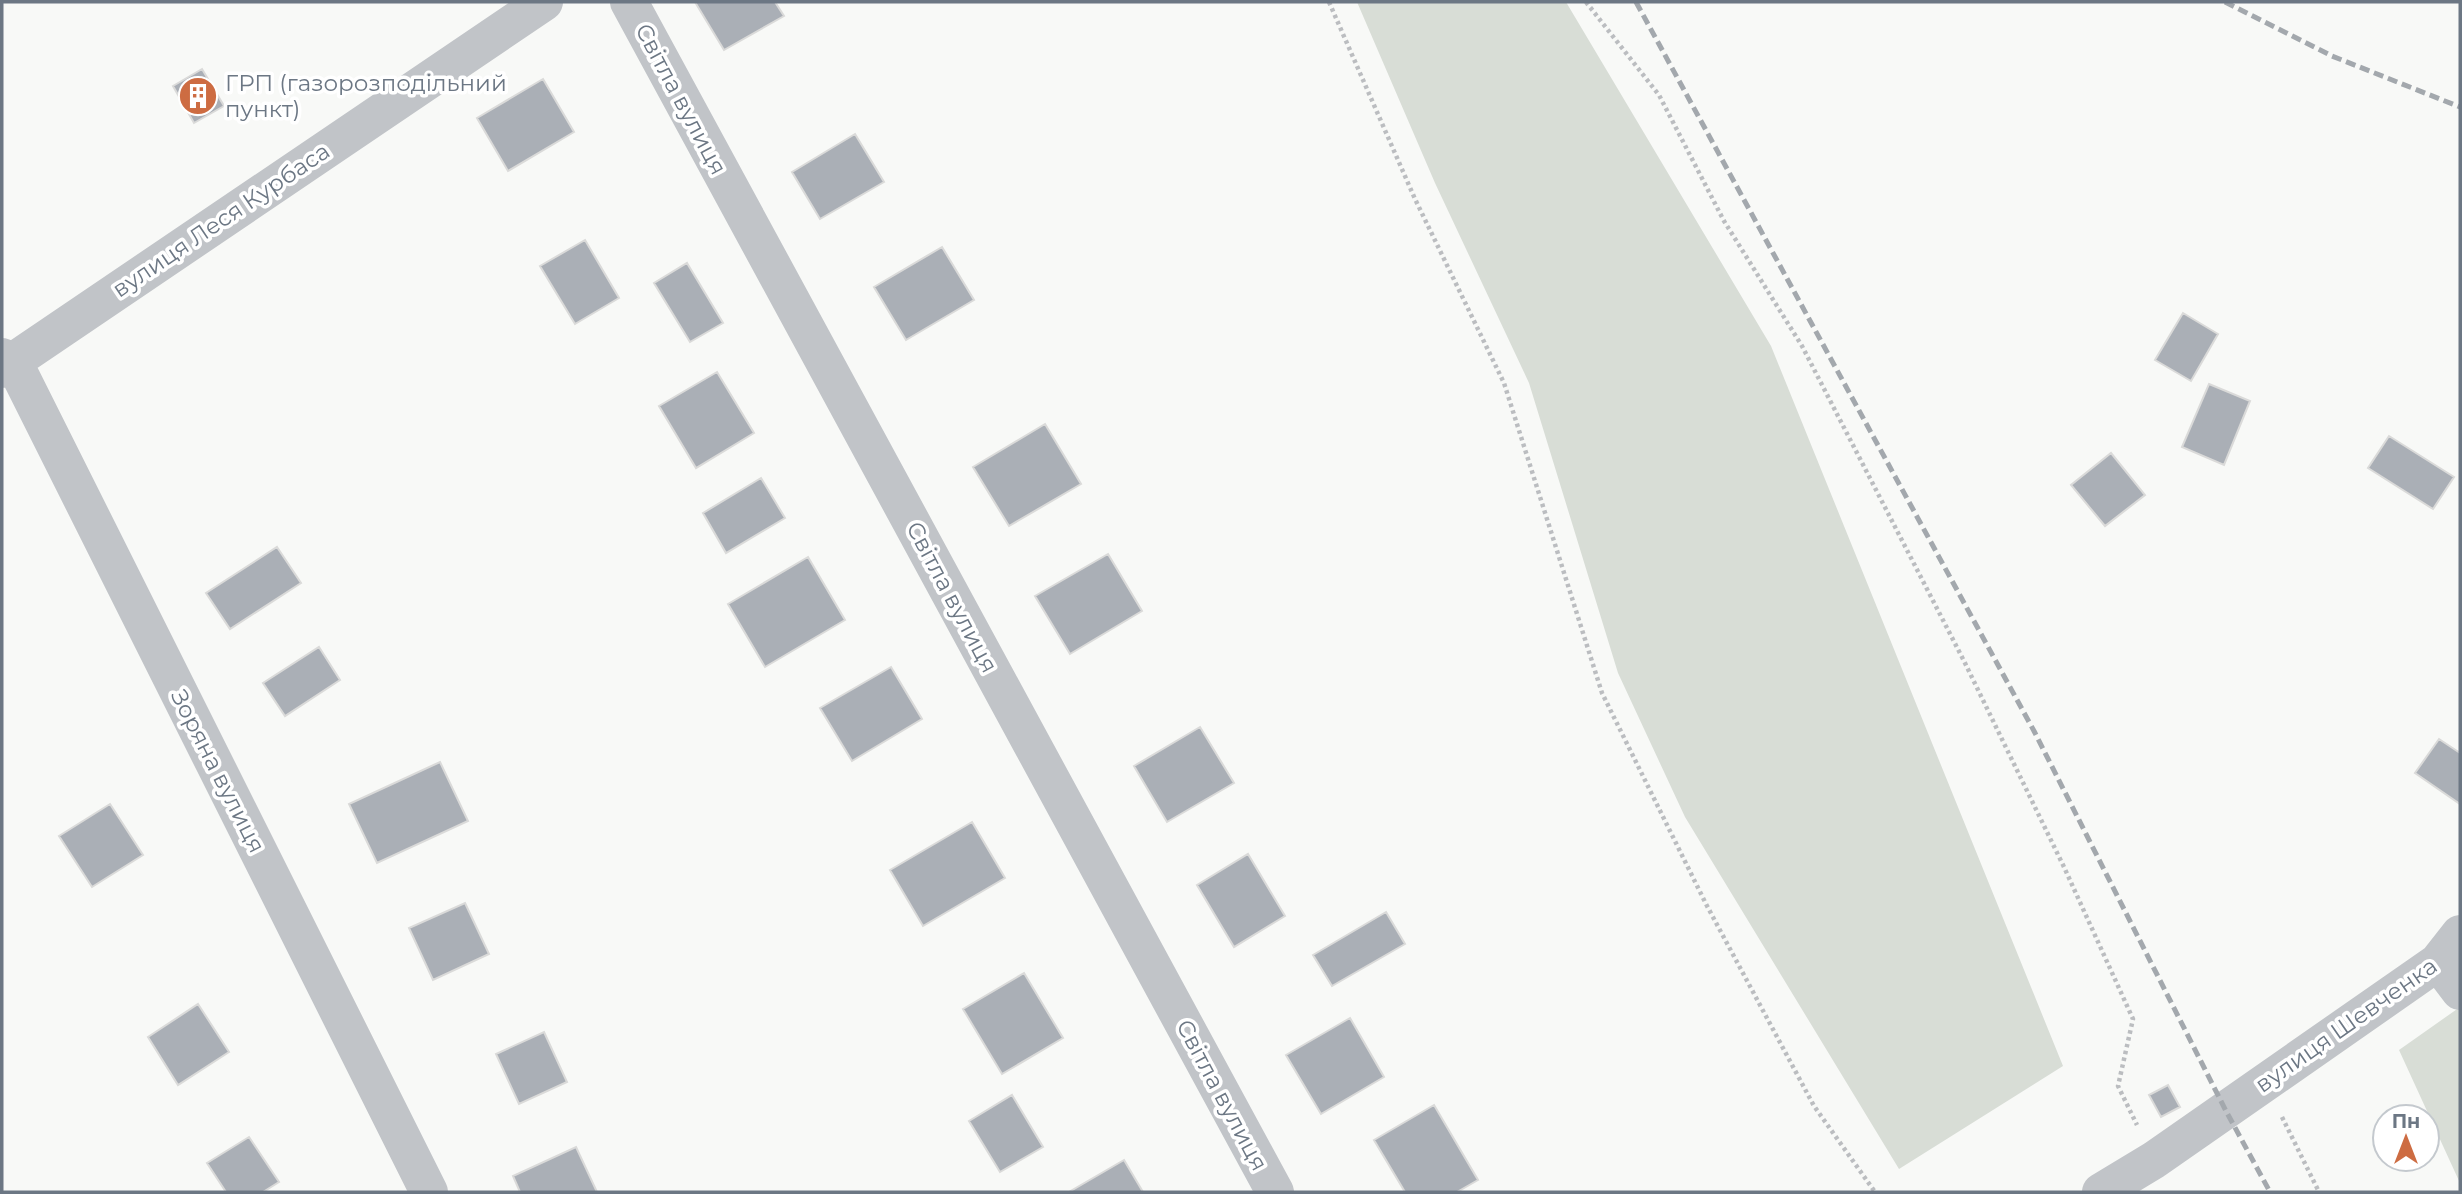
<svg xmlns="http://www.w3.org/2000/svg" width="2462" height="1194" viewBox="0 0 2462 1194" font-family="Montserrat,sans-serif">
<rect width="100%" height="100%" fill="#f8f9f7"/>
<path fill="#d8ddd6" d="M1357 2H1566L1771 346 2063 1066 1899 1169 1685 817 1618 673 1529 383 1435 183Z
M2460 1007V1183L2399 1050Z"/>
<path fill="#aaafb6" stroke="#dadad9" stroke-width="2" d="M695 2H775L784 16 724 50Z
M202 69 224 106 194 123 173 86Z
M543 79 574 132 508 171 477 118Z
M855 134 884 182 820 219 792 172Z
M585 240 619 298 575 324 540 266Z
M942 247 974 300 906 340 874 287Z
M687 263 723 323 690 342 654 283Z
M2183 313 2218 334 2191 381 2155 360Z
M717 372 754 433 696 468 659 406Z
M2209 384 2250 401 2224 465 2182 447Z
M1045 424 1081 484 1009 526 973 467Z
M2389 436 2454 477 2433 509 2368 468Z
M2111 453 2145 495 2105 526 2071 485Z
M761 478 785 518 726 553 703 513Z
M277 547 301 583 230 629 206 593Z
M1108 554 1142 611 1070 654 1035 596Z
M808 557 845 620 765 667 728 604Z
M319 647 340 680 285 716 263 683Z
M891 667 922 719 852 761 820 708Z
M1200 727 1234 783 1167 822 1134 766Z
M2439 739 2460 753V804L2415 773Z
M440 762 468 821 377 863 349 804Z
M110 804 143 855 92 887 59 836Z
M972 822 1005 878 923 926 890 870Z
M1248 854 1285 916 1234 947 1197 885Z
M465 903 489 954 433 980 409 928Z
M1386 912 1405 944 1332 986 1313 955Z
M1024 973 1063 1038 1002 1074 963 1009Z
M198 1004 229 1052 178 1085 148 1037Z
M1350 1018 1384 1077 1321 1114 1286 1055Z
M544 1032 567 1082 519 1104 496 1054Z
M2168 1085 2180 1107 2161 1117 2149 1095Z
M1012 1095 1043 1147 1000 1172 969 1121Z
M1434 1105 1478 1180 1457 1192H1405L1374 1140Z
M249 1137 279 1182 263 1192H226L207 1163Z
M576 1147 597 1192H520L513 1176Z
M1124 1160 1143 1192H1069Z"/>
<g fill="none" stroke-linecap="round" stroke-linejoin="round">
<path stroke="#bbbdc0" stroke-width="4.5" stroke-dasharray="3.5 3.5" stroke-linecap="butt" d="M1329 2 1415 199 1504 383 1602 693 1706 904 1814 1106 1875 1192
M1586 2 1659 95 1724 221 1802 346 1964 661 2064 867 2133 1019 2118 1086 2137 1125
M2282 1117 2319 1192"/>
<path stroke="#c1c4c8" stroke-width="38" d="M629 2 1275 1192
M2 357 13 361 429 1192
M2 369 544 2
M2438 962 2460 991
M2101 1192 2154 1160 2438 962 2460 934"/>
<path stroke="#a3a8ad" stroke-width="5" stroke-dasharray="10 5" stroke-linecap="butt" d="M1636 2 2034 731 2226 1111 2270 1192
M2225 2 2332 56 2460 107"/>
</g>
<defs>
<g id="building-disc" transform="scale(2.0125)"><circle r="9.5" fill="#cd6c42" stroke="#fff"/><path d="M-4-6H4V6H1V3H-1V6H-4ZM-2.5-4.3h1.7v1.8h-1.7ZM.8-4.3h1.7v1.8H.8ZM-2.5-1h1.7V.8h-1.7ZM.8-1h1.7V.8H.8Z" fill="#fff"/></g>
</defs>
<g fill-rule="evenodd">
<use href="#building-disc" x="198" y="96"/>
</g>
<g text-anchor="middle" stroke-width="7" stroke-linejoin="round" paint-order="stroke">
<g font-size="23" fill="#6c7784" stroke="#fff" text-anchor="start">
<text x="225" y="91">ГРП (газорозподільний<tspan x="225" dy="26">пункт)</tspan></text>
</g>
<g font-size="23" fill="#6c7784" stroke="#fff">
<text transform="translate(681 99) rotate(62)" y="8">Світла вулиця</text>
<text transform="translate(221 220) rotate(-34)" y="8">вулиця Леся Курбаса</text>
<text transform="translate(952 597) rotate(62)" y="8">Світла вулиця</text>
<text transform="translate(218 771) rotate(63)" y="8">Зоряна вулиця</text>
<text transform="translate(2346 1025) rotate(-35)" y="8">вулиця Шевченка</text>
<text transform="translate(1222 1095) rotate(62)" y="8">Світла вулиця</text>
</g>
</g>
<rect width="2462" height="1194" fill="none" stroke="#6c7784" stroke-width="7"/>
<g transform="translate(2406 1138)"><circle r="33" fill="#ffffff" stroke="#c4c9ce" stroke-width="2"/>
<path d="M0-5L12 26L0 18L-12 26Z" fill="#cd6c42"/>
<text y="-10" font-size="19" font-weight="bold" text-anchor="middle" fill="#6c7784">Пн</text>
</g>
</svg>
